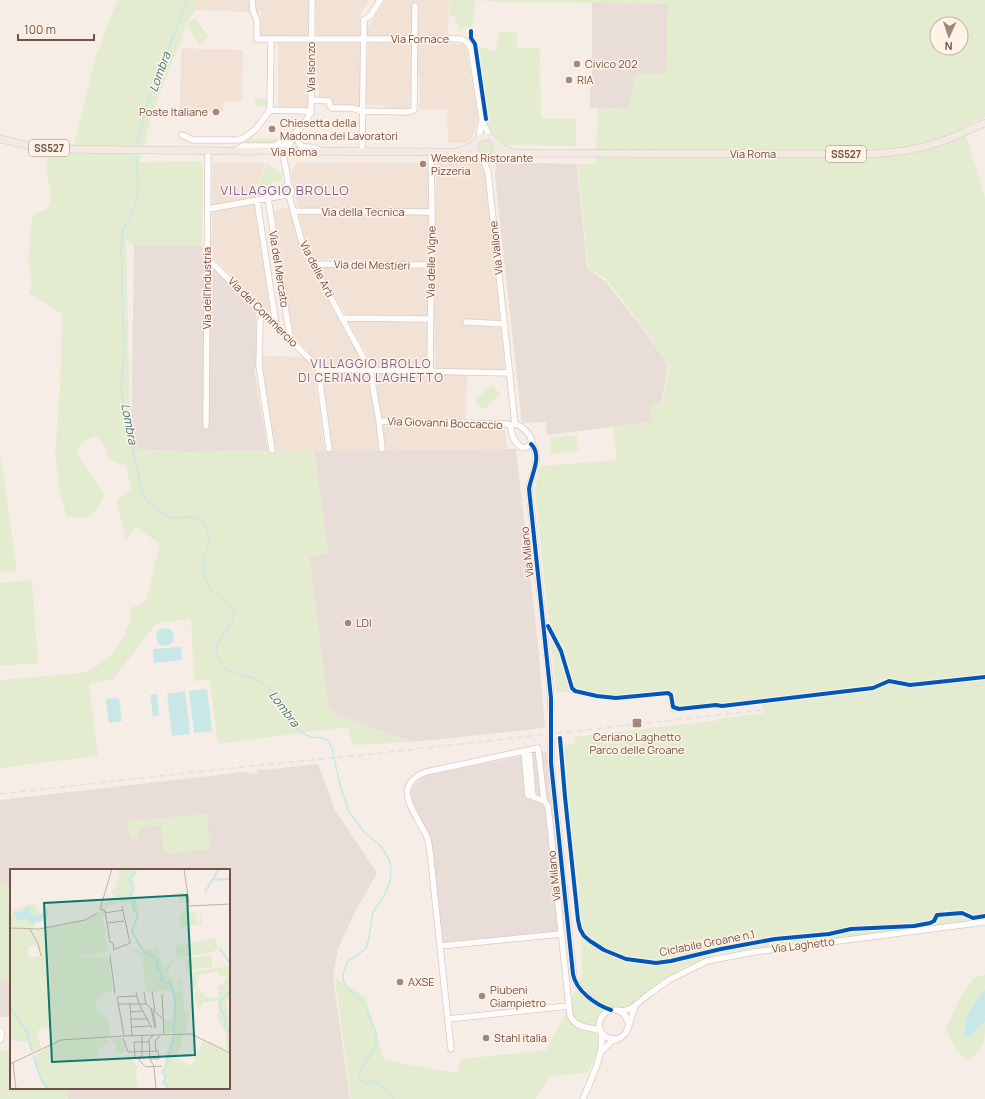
<svg xmlns="http://www.w3.org/2000/svg" width="985" height="1099" viewBox="0 0 985 1099" font-family="Manrope,sans-serif">
<rect width="100%" height="100%" fill="#f6eee6"/>
<path fill="#f2e2d5" d="M195 0H249V12L195 10Z
M256 0H309L308 36H260L261 12H256Z
M316 0H369L360 15V36L316 37Z
M385 0H449L448 36 369 37 366 34 367 29Z
M368 42 411 43 410 109 386 108 385 106 366 105Z
M278 43H309L308 107 306 108H278Z
M315 43H360V108L332 106V98L319 99V84L315 85Z
M418 43 463 44 466 47 478 115 475 132 470 140 466 143H448L447 110 419 109 420 76 416 75Z
M181 48 243 50 242 101H223V112L180 111Z
M436 158 475 159 481 162 486 171 505 370 435 369 434 315Z
M360 162 429 163V210L298 209 291 174 296 163Z
M213 163H265L261 176 255 188 256 197 212 205Z
M254 204 271 314 211 255 212 211Z
M289 207 300 250 364 366H322L293 336 274 211Z
M299 215H426L429 219 428 258 425 262 315 259 305 240Z
M318 267 425 269 428 270V313L424 316 346 315Z
M349 322H423L427 324 426 365 424 367H374Z
M263 356 304 357 313 365 325 451H275L263 371Z
M323 372H367L380 450 332 451Z
M375 373 467 375 466 421 382 420Z
M384 426 445 427V429L505 430 507 449 386 450 382 428Z"/>
<path fill="#e9ddd7" d="M592 3H668L667 73 636 74 628 109 590 108V88L592 87Z
M496 162 577 164 587 268 606 282 650 338 668 365 661 404 650 405 651 422 547 435 546 422 522 423 495 176Z
M134 246H202L204 272 216 270 256 310V366L254 368 268 451 186 452 131 449Z
M516 449 538 644 545 728 413 742 336 715 328 705 309 556 328 553 314 451Z
M546 751 564 933 443 946 430 840 417 815 411 800V792L413 786 424 776Z
M318 764 335 810 377 873 354 914 338 949 333 977 350 1099H68L66 1088H229V870H11V1045L9 1017H0V800L244 772 257 774 258 769 263 770Z"/>
<path fill="#e4ecd0" fill-rule="evenodd" d="M117 0H195V10L186 24 195 18 209 37 199 44 186 25 185 27 180 45 173 59 150 119 144 150 139 162 201 161 203 174 202 246H134L126 240 131 449 186 452 314 451 328 553 309 556 328 705 336 715 413 742 353 745 347 727 218 744 210 680 194 681 191 619 157 623 113 679 89 684 98 756 0 768V680L82 673 95 667 111 656 122 640 130 621 131 608 146 601 160 544 136 527 126 540 116 500 131 489 126 467 107 458V450L109 449H107L96 436C89 437 77 446 77 454L105 495 97 509 85 518 67 516 60 496 55 455 60 388 62 314 28 293 32 284 28 259 32 217 36 213 46 210C59 193 39 172 50 152L59 151 62 144 74 145 96 56Z
M450 0H985V117L964 127 985 197V919L720 953 684 967 654 987 630 1007 625 1008H613L598 1020 599 1046 597 1053 588 1073 550 1076 535 1099H351L335 978 366 998 384 1060 458 1073 461 1059 546 1050 564 1016 582 976 581 925 567 803 562 745 575 744 574 737 721 720 722 718 764 713 762 703 670 713 667 696 621 700 556 691 535 491 540 466 617 460 613 427 651 422 650 405 662 404 669 365 651 338 606 279 588 268 578 164H595L598 108 628 109 636 73H667L668 4 499 2 476 0C474 10 476 21 469 30L466 27 460 31 454 16H449ZM937 24H961V48H937Z
M499 32H517V48H540L541 118 576 119V146L504 145 490 129 487 124 477 46 495 52Z
M255 99H267V106H258L255 104Z
M251 137 252 139H280L269 144H241Z
M477 148a8 8 0 1 1 16 0a8 8 0 1 1-16 0Z
M267 164C276 167 281 172 284 180L269 184 265 194 257 196 256 189Z
M492 385 501 394 483 410 474 400Z
M577 435 578 451 551 454 550 438Z
M0 449 17 571 0 573Z
M32 580 38 663 0 666V583Z
M207 814 210 849 164 854 161 825 138 828 139 838 130 839 128 821Z
M11 882V980L0 981V884Z
M985 975V990L975 1003 966 1022 971 1037 981 1025 985 1022C985 1045 985 1047 968 1061 958 1053 950 1041 946 1028L960 997 974 978Z
M11 1049V1088H66L68 1099H0V1051Z"/>
<path fill="#c7e8e6" d="M156 637a9 9 0 1 1 18 0a9 9 0 1 1-18 0Z
M181 647 182 660 154 663 153 649Z
M207 689 212 731 194 733 189 691Z
M185 691 190 734 172 736 167 694Z
M157 694 159 715 153 716 150 695Z
M119 698 122 721 109 723 106 699Z
M985 990V1022L981 1025 971 1037H965C961 1024 975 998 985 990Z"/>
<g fill="none" stroke-linecap="round" stroke-linejoin="round">
<path stroke="#c7e8e6" stroke-width="1.5" d="M136 145 146 109 187 0
M136 154 138 183 137 198 133 213 123 230 121 246 124 351 121 387 126 420 143 495 150 504 166 516 173 518 186 517 195 518 202 521 206 527 210 541 204 558V576L210 589 230 604 234 611 233 620 217 644 216 654 220 662 226 669 255 679 274 692 284 703 295 725 301 732 311 737 324 738 329 741 332 749 340 785 349 812 365 833 380 845 390 861 391 872 390 881 384 896 373 912 369 937 366 948 359 954 348 961 343 973V980L347 988 363 1002 376 1032V1045L374 1050 360 1070 359 1078 364 1084H367L372 1081C379 1083 392 1092 394 1099"/>
<path stroke="#d6c6be" stroke-width="5.5" stroke-dasharray="5.5 3" stroke-linecap="butt" d="M551 740V709"/>
<g stroke="#d7cbc4" stroke-width="7">
<path id="minor" d="M252 0 253 11 257 20V39H461C466 41 469 44 471 49L482 119 479 138
M311 100 329 101 330 106 332 108H352L362 111 408 112 414 110 415 6
M270 110 307 111 311 113
M482 121 490 137
M298 130C296 138 297 142 302 147H310L320 150
M182 135 193 140H237L244 138 256 129 270 110 271 39
M236 151 243 146H275L285 138
M284 152 288 147 294 135
M362 152 364 20 371 15 380 0
M483 160 488 172 515 424
M288 186C289 175 281 154 283 145 285 140 291 137 294 134 302 127 310 118 311 108L312 0
M282.5 191a4.5 4.5 0 1 1 9 0a4.5 4.5 0 1 1-9 0Z
M289 195 303 246 370 370 379 421 382 449
M268 198 290 338
M268 198 272 190 284 188
M257 200 276 325
M208 209 286 195
M293 211 432 212
M207 258 320 369 510 373
M313 264 431 265
M264 314 260 321 259 366 272 450
M342 318 430 319
M466 322 505 324
M318 367 329 449
M430 371 432 212 431 152
M379 421 507 424 511 426
M513 424C521 424 530 434 532 441L529 446 523 448C516 446 510 433 511 426Z
M206 426 208 151
M531 444C543 456 531 475 529 489L550 685 551 709
M551 740V763L574 979C581 993 596 1005 611 1010
M529 750 533 797
M524 751 528 795 544 801 548 806 570 1016C577 1029 588 1026 601 1031
M440 946 561 934
M611 1010C593 1016 596 1039 616 1039
M616 1010 623 1011 632 1008 649 994 669 980 707 961 754 952 985 922
M620 1011 625 1015 629 1025
M448 1019 568 1006
M0 1030 2 1035 0 1040
M451 1049 430 852C429 847 429 841 427 837 417 814 389 786 426 772L538 748 544 801
M601 1052 611 1042 620 1038 626 1033 635 1007
M583 1099C591 1079 605 1054 601 1032"/>
</g>
<g stroke="#d5c8c3" stroke-width="8">
<path id="major" d="M0 139 35 147 55 149 227 151 451 152 478 157
M496 143 497 152 491 159C483 161 479 158 474 151 473 142 480 134 490 137 493 138 495 142 497 144 501 148 506 150 511 152
M455 152 467 149 475 143
M495 156 501 154 515 153 870 154C894 153 917 150 940 142 955 137 970 129 985 123"/>
</g>
<use href="#minor" stroke="#fefcfb" stroke-width="5.5"/>
<use href="#major" stroke="#f2eae3" stroke-width="7"/>
<path stroke="#e3e0e3" stroke-width="1.5" stroke-dasharray="6 4" stroke-linecap="butt" d="M0 794 213 770 380 753 985 685"/>
<g stroke="#fff2e6" stroke-width="6">
<path id="cycleway" d="M471 31V38L475 44 486 119
M531 444C543 456 531 475 529 489L551 698V763L573 974C576 991 596 1005 611 1010
M548 626 561 651 572 688 575 691 597 696 616 698 668 693 671 695 673 707 679 709 716 705 722 706 873 688 889 681 910 685 985 677
M560 738 565 797 578 920 580 929 584 936 590 941 604 950 626 959 656 963 671 961 721 949 775 939 829 934 851 929 914 926 930 923 934 921 937 915 962 913 973 918 985 916"/>
</g>
<use href="#cycleway" stroke="#0057b8" stroke-width="4"/>
</g>
<g fill="#a2877e" stroke="#fff2e6" stroke-width="1.5">
<circle cx="577" cy="64" r="4"/>
<circle cx="569" cy="80" r="4"/>
<circle cx="216" cy="112" r="4"/>
<circle cx="272" cy="129" r="4"/>
<circle cx="423" cy="164" r="4"/>
<circle cx="348" cy="623" r="4"/>
<rect x="632" y="718" width="10" height="10" rx="2"/>
<circle cx="400" cy="982" r="4"/>
<circle cx="482" cy="996" r="4"/>
<circle cx="486" cy="1038" r="4"/>
</g>
<g text-anchor="middle" stroke-width="3" stroke-linejoin="round" paint-order="stroke">
<g fill="#fff2e6" stroke="#9e8176" stroke-width="1">
<rect x="29" y="140" width="40" height="16" rx="3"/>
<rect x="826" y="146" width="40" height="16" rx="3"/>
</g>
<g font-size="10" font-weight="bold" fill="#745046">
<text x="49" y="152">SS527</text>
<text x="846" y="158">SS527</text>
</g>
<g font-size="11" fill="#745046" stroke="#fff2e6">
<text x="420" y="43">Via Fornace</text>
<text transform="translate(311 67) rotate(-90)" y="4">Via Isonzo</text>
<text x="294" y="156">Via Roma</text>
<text x="753" y="158">Via Roma</text>
<text x="363" y="216">Via della Tecnica</text>
<text transform="translate(496 248) rotate(-96)" y="4">Via Vallone</text>
<text transform="translate(431 262) rotate(-89)" y="4">Via delle Vigne</text>
<text transform="translate(372 265) rotate(1)" y="4">Via dei Mestieri</text>
<text transform="translate(279 269) rotate(81)" y="4">Via del Mercato</text>
<text transform="translate(317 269) rotate(63)" y="4">Via delle Arti</text>
<text transform="translate(207 288) rotate(-90)" y="4">Via dell'Industria</text>
<text transform="translate(263 312) rotate(45)" y="4">Via del Commercio</text>
<text transform="translate(445 423) rotate(2)" y="4">Via Giovanni Boccaccio</text>
<text transform="translate(527 552) rotate(-96)" y="4">Via Milano</text>
<text transform="translate(554 876) rotate(-96)" y="4">Via Milano</text>
<text transform="translate(707 943) rotate(-11)" y="4">Ciclabile Groane n.1</text>
<text transform="translate(803 945) rotate(-7)" y="4">Via Laghetto</text>
</g>
<g font-size="11" fill="#745046" stroke="#fff2e6" text-anchor="start">
<text x="585" y="68">Civico 202</text>
<text x="577" y="84">RIA</text>
<text x="208" y="116" text-anchor="end">Poste Italiane</text>
<text x="280" y="127">Chiesetta della<tspan x="280" dy="13">Madonna dei Lavoratori</tspan></text>
<text x="431" y="162">Weekend Ristorante<tspan x="431" dy="13">Pizzeria</tspan></text>
<text x="356" y="627">LDI</text>
<text x="637" y="741" text-anchor="middle">Ceriano Laghetto<tspan x="637" dy="13">Parco delle Groane</tspan></text>
<text x="408" y="986">AXSE</text>
<text x="490" y="994">Piubeni<tspan x="490" dy="13">Giampietro</tspan></text>
<text x="494" y="1042">Stahl italia</text>
</g>
<g font-size="12" font-style="italic" fill="#3a787a" stroke="#fff2e6">
<text transform="translate(160 72) rotate(-70)" y="4">Lombra</text>
<text transform="translate(129 424) rotate(79)" y="4">Lombra</text>
<text transform="translate(284 709) rotate(53)" y="4">Lombra</text>
</g>
<g font-size="12" letter-spacing="1" fill="#7e6198" stroke="#fff2e6">
<text x="371" y="368">VILLAGGIO BROLLO<tspan x="371" dy="14">DI CERIANO LAGHETTO</tspan></text>
</g>
<g font-size="13" letter-spacing="1" fill="#7e6198" stroke="#fff2e6">
<text x="285" y="195">VILLAGGIO BROLLO</text>
</g>
</g>
<g transform="translate(10 869)">
<rect width="220" height="220" fill="#f6eee6"/>
<path d="M107 0H129L123 10 125 24 122 26 123 29 126 28 129 46 125 43 121 35 111 33 98 37 93 48 98 82 69 88 99 89 103 122 92 124 93 128 88 129 85 138 98 151 100 166H98V174L93 175 92 180H88V190L116 189 118 185 128 199 125 200 128 214 126 220H37L32 215 23 188 44 174 40 161 32 158 27 163 31 179 21 183 18 173 0 171V59L28 61 79 50 90 44 92 34H97L103 26 101 22 107 19 106 11 110 10ZM18 77H28L31 87 18 88ZM173 23 177 24 178 33 169 34 167 24ZM24 33 30 45 37 39 40 42 36 51 26 54 23 60 0 59 2 42ZM16 38H20V44L27 48 35 44 30 52 22 55 16 50 3 47V43H11ZM190 41 192 55 171 58 169 45 186 42 187 53H190ZM206 69 208 79 201 84 168 88 159 99 158 108 161 110 163 108V119L168 123 171 120 166 114 172 111 174 140 179 143 177 163 173 165 167 190 181 197 193 172 220 185V220H157L153 212 155 208 153 201 157 184 155 182 158 183 164 163 155 164 154 151H165L163 122H136L132 86 120 81 128 80 130 83 148 79 153 97 158 96 167 87 165 77ZM201 86 203 98 176 102 175 90ZM220 97V128L216 133 220 156V182L216 180V165L207 147 209 144 207 132 192 134 189 142 183 126 187 119 197 129 209 128 207 118 213 114 218 106 210 107 206 103 188 106 187 118 182 120 178 103ZM111 168 116 182 110 185 106 183V173H101V169Z" fill="#e4ecd0" fill-rule="evenodd"/>
<path d="M16 38H21L20 44 27 48 36 42 37 45 33 51 22 55 16 50 7 51 3 43H11Z" fill="#c7e8e6"/>
<path fill="none" stroke="#c7e8e6" stroke-width="2" d="M125 0 124 5 118 11 123 15 120 29 125 32 123 39 128 46 122 63 132 80 148 91 147 99 151 103V111L161 115 165 131 164 164M201 11 220 10M195 23 209 0M209 79 220 94M220 122 210 133V138L216 150 215 157 220 163M0 138 17 163 22 183M23 186 31 210 38 220M157 220 158 217 153 214 156 207 152 203 155 201 164 166"/>
<path fill="none" stroke="#c2afa6" stroke-width="1" d="M174 0 179 34M179 37 220 35M90 40 95 42 100 73 103 74 104 80M90 40 102 0M95 44 113 41M97 54 114 52M0 59 29 60 75 51 88 44M20 60 28 75 31 87M103 81 120 74 112 37M100 87 105 125M142 122 145 142M126 123 129 135 142 159M134 123 136 135M152 125 154 165M107 128 114 166M108 128 127 127M108 135H136M120 135 122 167M136 135 153 150M141 139 145 159M143 142 146 158M120 143 133 142M121 150H138M121 158 141 157M132 166V185L129 191 136 198 152 197M143 166 139 171 140 191 144 197 146 220M112 167 181 165 220 184M113 169 118 183 148 182 149 190H140M146 182 145 172 150 167M125 188 124 173H139M3 194 6 220M0 195 51 171 112 167"/>
<path fill="#0f766e" fill-opacity="0.15" stroke="#0f766e" stroke-width="2" d="M177 26 185 186 42 193 34 34Z"/>
<rect width="220" height="220" fill="none" stroke="#745046" stroke-width="2"/>
</g>
<g transform="translate(949 36) rotate(183)"><circle r="19" fill="#fff2e6" stroke="#c7b1a6"/>
<path d="M0-3L7 15L0 10L-7 15Z" fill="#a2877e"/>
<text y="-6" font-size="11" font-weight="bold" text-anchor="middle" fill="#745046">N</text>
</g>
<path d="M18 34v6h76v-6" fill="none" stroke="#745046" stroke-width="2"/>
<text x="24" y="34" font-size="12" fill="#745046" stroke="#fff2e6" stroke-width="3" paint-order="stroke">100 m</text>
</svg>
